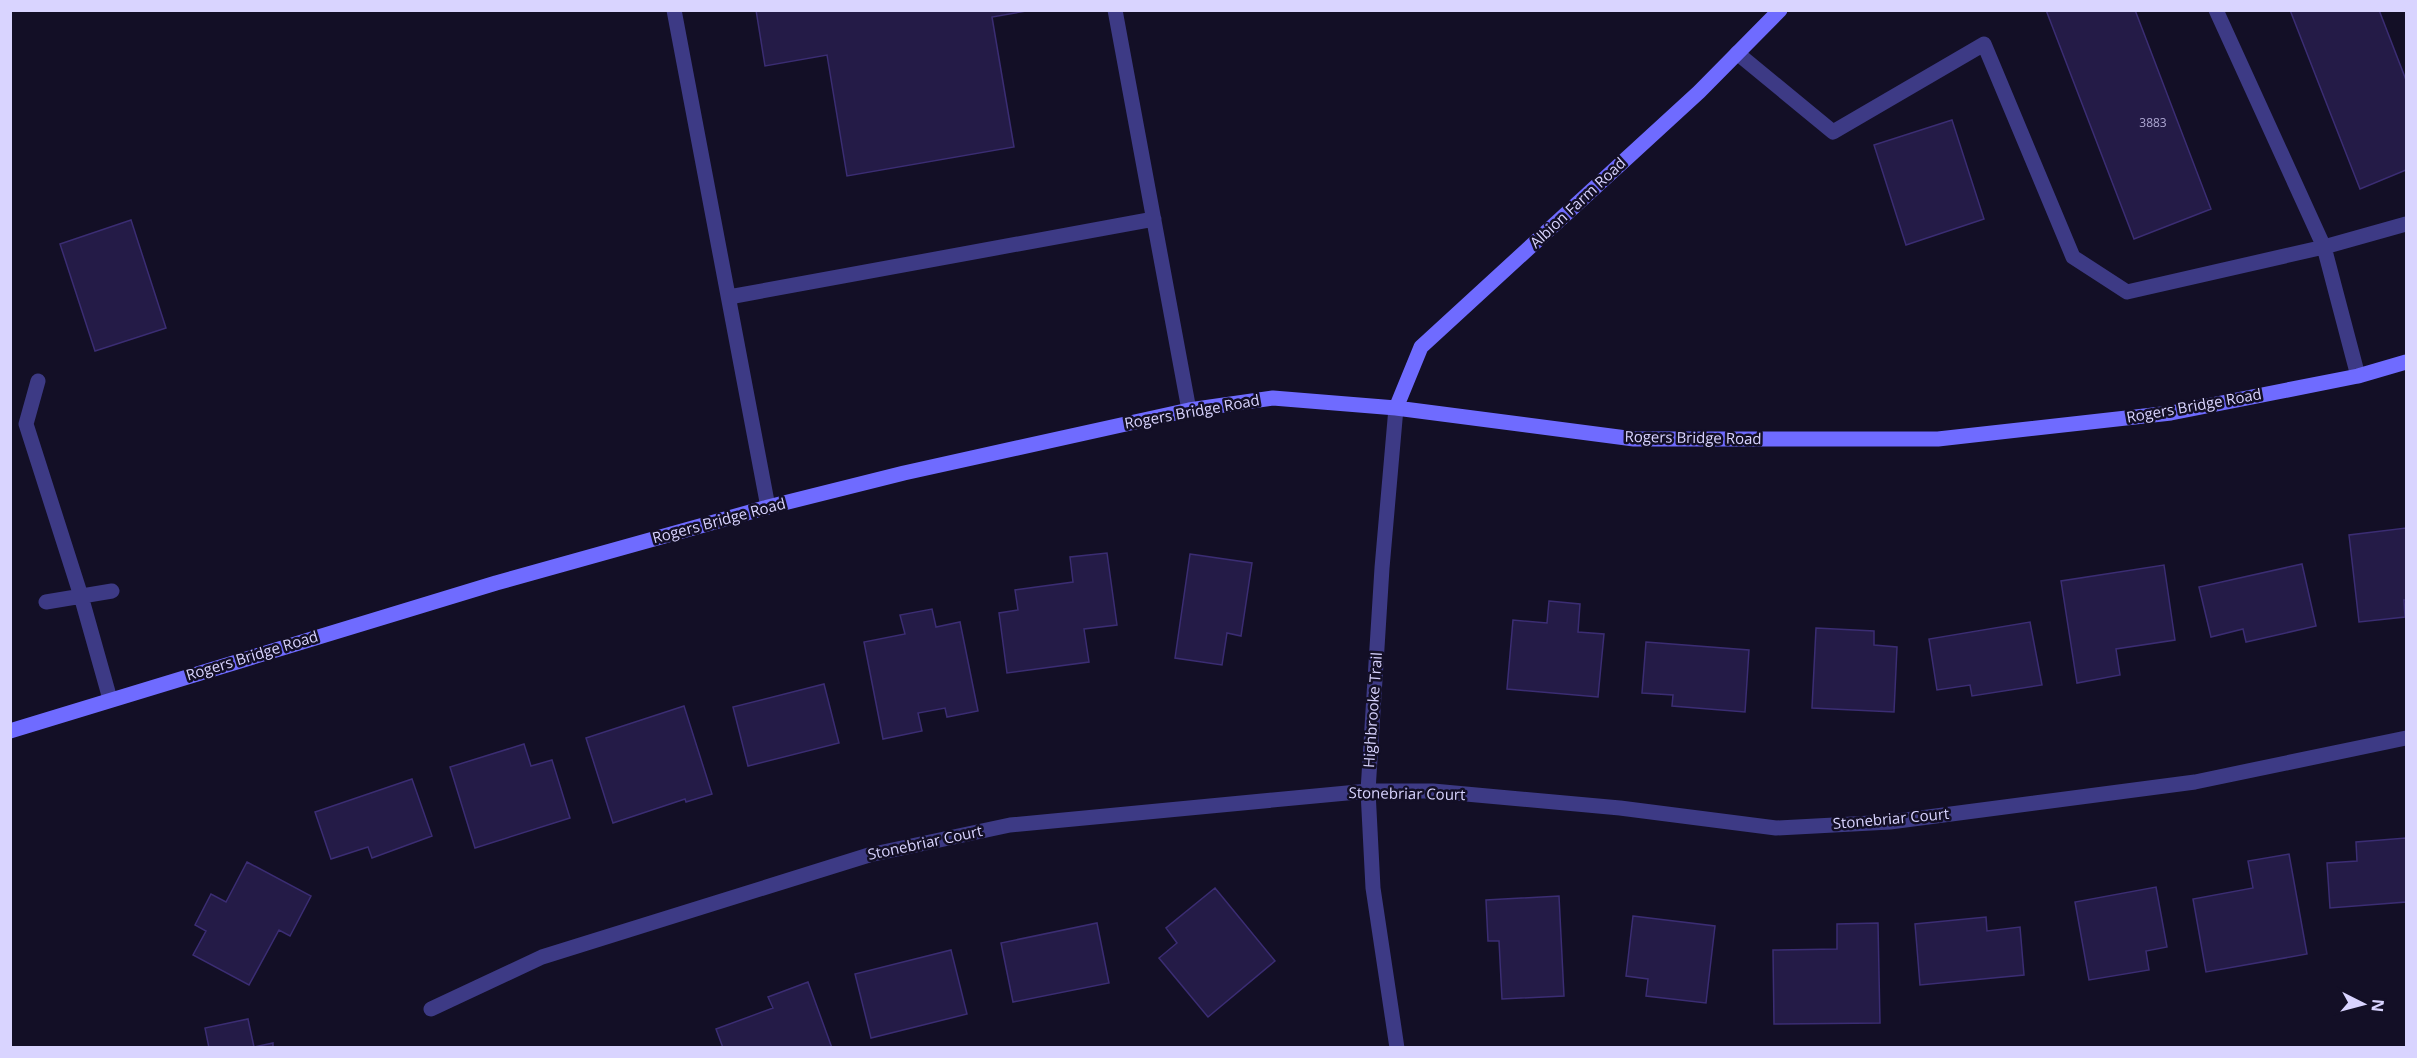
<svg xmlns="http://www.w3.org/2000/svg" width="2417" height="1058" viewBox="0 0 2417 1058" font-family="'Open Sans',sans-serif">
<rect width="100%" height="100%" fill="#130f26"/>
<path fill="#241b47" stroke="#3b2d73" stroke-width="1.5" d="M756 10H1032L992 17 1014 147 847 176 827 55 765 66Z
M2046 10H2135L2211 209 2134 239Z
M2290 10H2379L2406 80V170L2360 189Z
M1952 120 1984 219 1906 245 1874 145Z
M131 220 166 328 95 351 60 244Z
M2406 528V600H2404L2405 617 2359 622 2349 535Z
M1107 553 1117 625 1084 629 1089 662 1007 673 999 613 1018 610 1015 590 1073 582 1070 557Z
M1190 554 1252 563 1241 636 1227 633 1222 665 1175 658Z
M2302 564 2316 626 2246 642 2243 629 2211 637 2199 587Z
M2164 565 2175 640 2116 649 2120 675 2077 683 2061 581Z
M1549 601 1580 604 1578 632 1604 634 1598 697 1507 689 1513 620 1547 623Z
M932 609 936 627 960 622 978 711 947 717 945 708 918 713 922 731 883 739 864 642 905 634 900 615Z
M2030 622 2042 685 1972 696 1970 685 1937 690 1929 639Z
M1816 628 1874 631V645L1897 647 1894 712 1812 708Z
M1646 642 1749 650 1745 712 1672 706 1673 695 1642 693Z
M824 684 839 743 748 766 733 707Z
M684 706 712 794 686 802 685 799 613 823 586 738Z
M524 744 531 766 552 760 570 818 475 848 450 767Z
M412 779 432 836 372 858 368 847 331 859 315 812Z
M2406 838V902L2330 908 2327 863 2357 861 2356 842Z
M2289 854 2307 954 2206 972 2193 899 2253 888 2248 861Z
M247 862 311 896 290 936 279 930 249 985 193 955 206 931 195 925 211 894 226 902Z
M2156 887 2167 947 2146 951 2149 970 2089 980 2075 902Z
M1215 888 1275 961 1208 1017 1159 958 1177 943 1166 928Z
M1559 896 1564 996 1502 999 1499 941H1488L1486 900Z
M1633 916 1715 926 1706 1003 1646 996 1648 979 1626 976Z
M1986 917 1987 931 2020 927 2024 975 1920 985 1915 924Z
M1097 923 1109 983 1013 1002 1001 943Z
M1878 923 1880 1023 1774 1024 1773 950 1837 949V924Z
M951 950 967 1014 871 1038 855 974Z
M808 982 832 1048H723L716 1029 773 1008 768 997Z
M248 1019 254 1047 273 1043V1048H209L205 1028Z"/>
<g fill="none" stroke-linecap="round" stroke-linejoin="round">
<path stroke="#3d3a85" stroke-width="15" d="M674 10 768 507
M1115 10 1189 410
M2216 10 2324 247 2358 376
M1737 53 1833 132 1984 44 2073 257 2127 292 2324 247 2406 224
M729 297 1154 219
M38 381 26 424 81 596 110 699
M46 602 112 591"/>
<path stroke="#3d3a85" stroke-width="15" d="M1396 408 1382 568 1368 791 1373 888 1397 1048
M431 1009 542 957 869 855 1010 825 1368 791H1433L1620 808 1776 828 1890 822 2195 782 2406 738"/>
<path stroke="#6f6bff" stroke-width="15" d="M1396 408 1421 347 1699 92 1780 10
M10 731 496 583 768 507 904 473 1189 410 1273 398 1396 408 1634 439H1938L2171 413 2358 376 2406 362"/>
</g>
<g text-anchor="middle" stroke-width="5" stroke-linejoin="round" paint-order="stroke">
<g font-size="12" fill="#aca6d1">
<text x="2153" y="127">3883</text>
</g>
<g font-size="15" fill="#d9d4ff" stroke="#130f26">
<text transform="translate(1578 203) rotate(-43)" y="5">Albion Farm Road</text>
<text transform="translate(2194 406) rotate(-10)" y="5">Rogers Bridge Road</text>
<text transform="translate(1192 412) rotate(-10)" y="5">Rogers Bridge Road</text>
<text transform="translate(1693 438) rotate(1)" y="5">Rogers Bridge Road</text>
<text transform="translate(719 521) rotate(-15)" y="5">Rogers Bridge Road</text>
<text transform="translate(252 656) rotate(-17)" y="5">Rogers Bridge Road</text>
<text transform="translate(1373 710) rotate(-86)" y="5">Highbrooke Trail</text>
<text transform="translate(1407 794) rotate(1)" y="5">Stonebriar Court</text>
<text transform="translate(1891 819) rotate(-5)" y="5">Stonebriar Court</text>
<text transform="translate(925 843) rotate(-12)" y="5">Stonebriar Court</text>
</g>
</g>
<rect width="2417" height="1058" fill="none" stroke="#d9d4ff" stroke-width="24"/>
<g transform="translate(2363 1004) rotate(96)" stroke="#130f26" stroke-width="4.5" paint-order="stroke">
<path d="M0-4.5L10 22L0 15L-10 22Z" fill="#d9d4ff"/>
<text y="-9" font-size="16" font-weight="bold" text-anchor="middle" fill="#d9d4ff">N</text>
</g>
</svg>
